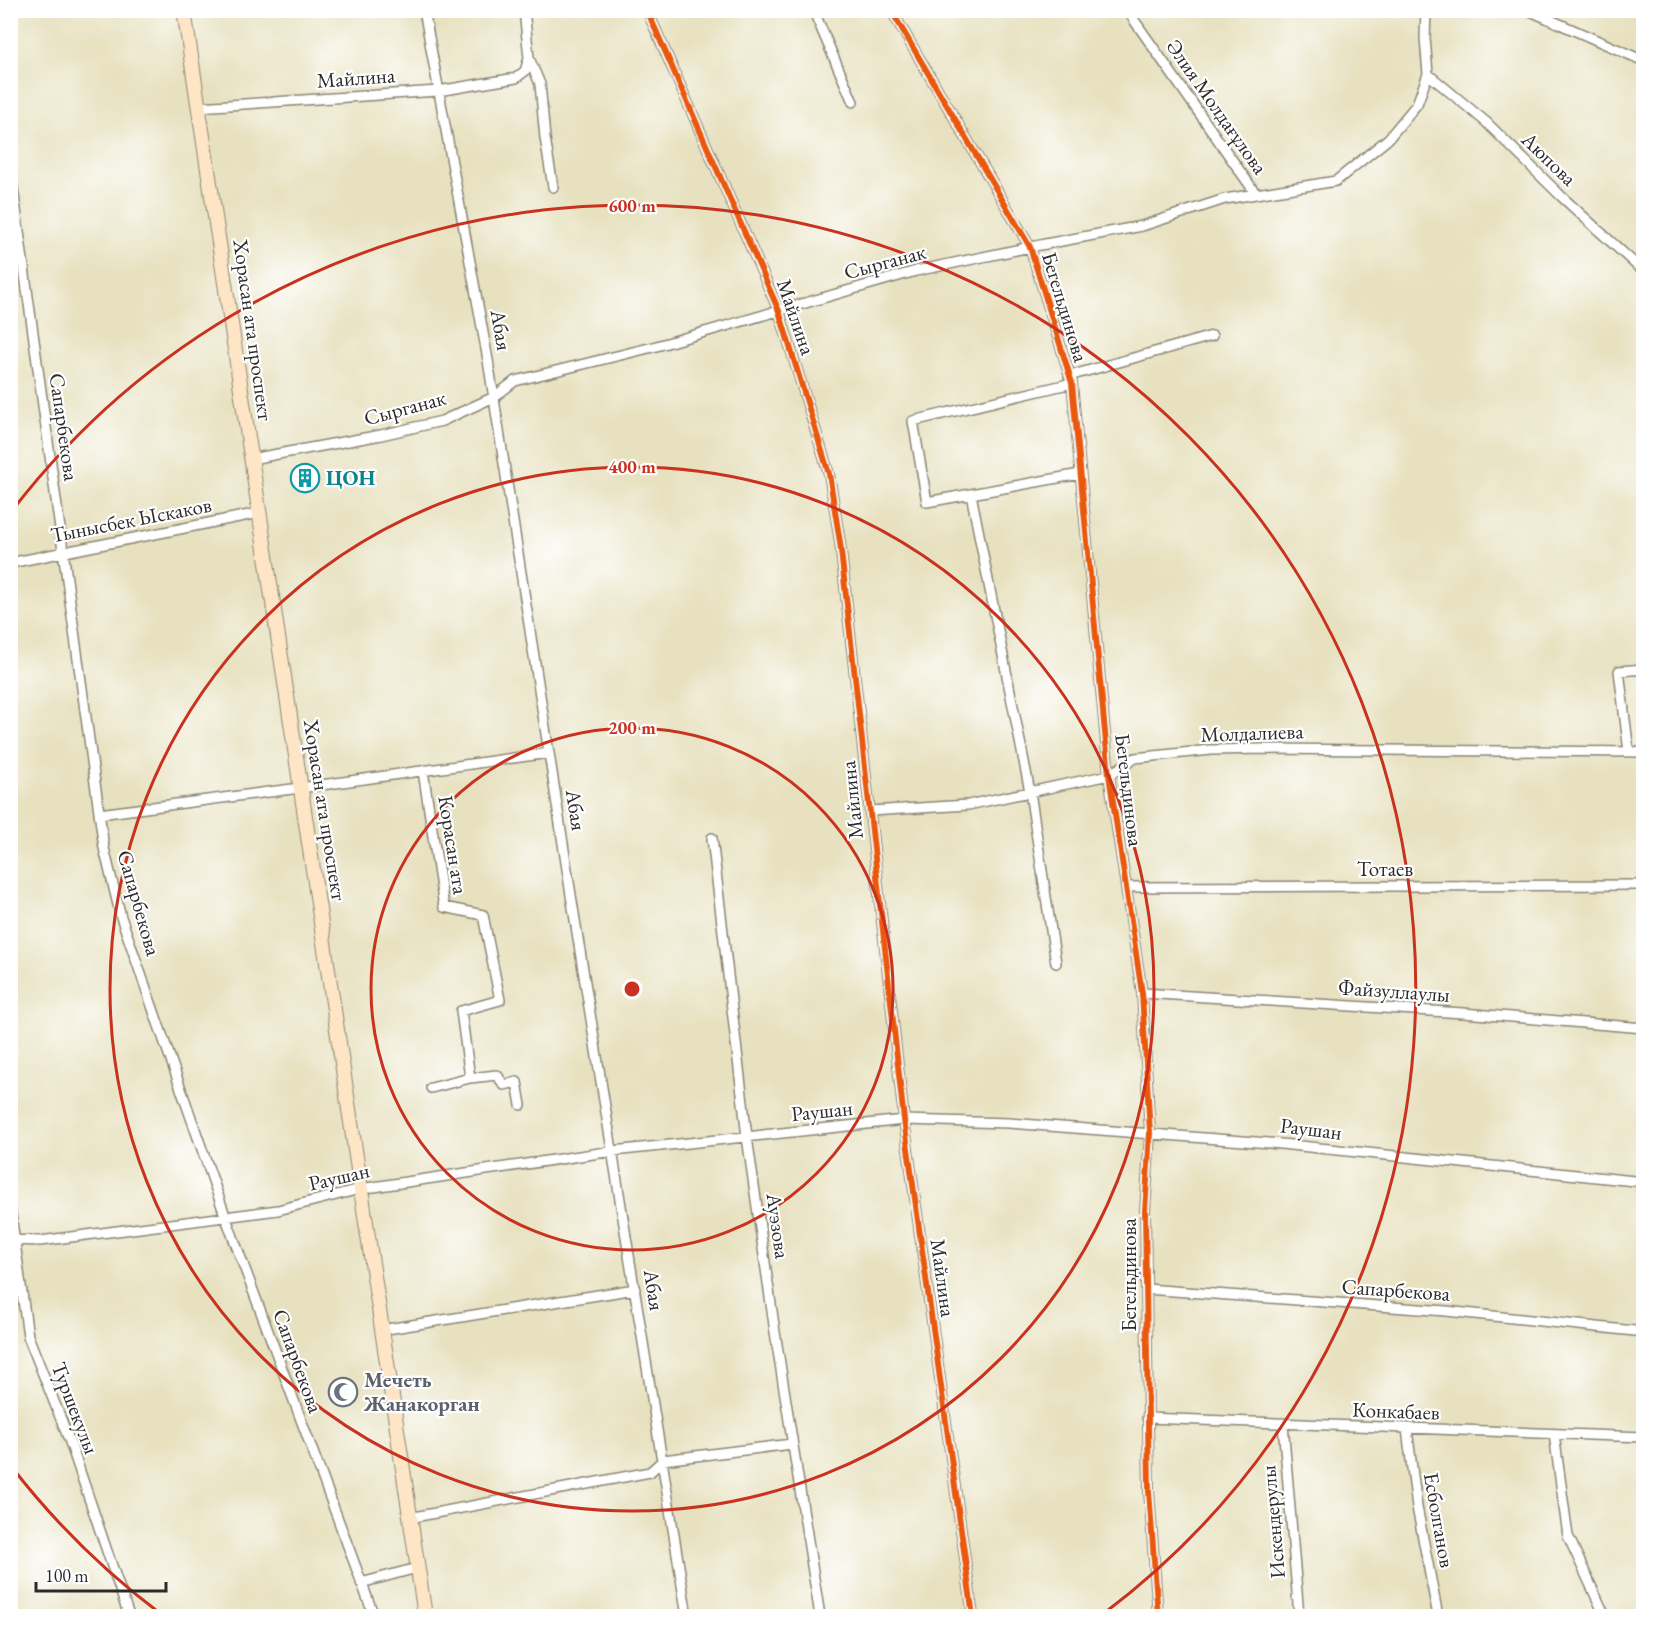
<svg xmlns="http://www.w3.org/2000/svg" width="1654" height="1627" viewBox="0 0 1654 1627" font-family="'EB Garamond',serif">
<rect width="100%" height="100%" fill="#fff"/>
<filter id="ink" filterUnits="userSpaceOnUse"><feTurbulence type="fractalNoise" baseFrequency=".0167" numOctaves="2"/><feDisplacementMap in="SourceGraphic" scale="12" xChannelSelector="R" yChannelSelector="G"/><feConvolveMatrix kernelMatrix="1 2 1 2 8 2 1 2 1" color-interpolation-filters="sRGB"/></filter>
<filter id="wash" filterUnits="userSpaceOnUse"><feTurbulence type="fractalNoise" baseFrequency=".008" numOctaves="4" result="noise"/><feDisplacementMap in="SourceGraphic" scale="24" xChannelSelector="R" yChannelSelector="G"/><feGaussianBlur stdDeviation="1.35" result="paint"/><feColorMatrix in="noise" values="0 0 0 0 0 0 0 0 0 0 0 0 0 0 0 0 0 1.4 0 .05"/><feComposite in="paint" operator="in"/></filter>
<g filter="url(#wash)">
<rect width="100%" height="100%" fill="#e7e1bf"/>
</g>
<g filter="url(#ink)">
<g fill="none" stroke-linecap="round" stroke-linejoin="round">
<g stroke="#898675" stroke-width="12">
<path id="minor" d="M424 10 488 360 571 895 687 1616
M647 10 779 311 829 474 840 542 904 1120 973 1616
M821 10 815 14 853 102
M891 10 1030 247 1072 383 1109 775 1142 993 1150 1133 1145 1211 1149 1491 1158 1616
M1127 10 1256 194
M1528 10 1644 61
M529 58 540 84 545 138 553 187
M1428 74 1486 122 1561 196 1644 272
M198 107 438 91 516 78 525 71 529 58 524 10
M10 166 104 848 121 917 226 1218 374 1616
M1069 376 1212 336
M1072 383 913 421 927 502 1080 474
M251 459 381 435 442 421 494 397 515 381 653 347 916 271 1040 245 1142 226 1225 199 1336 181 1388 139 1417 104 1428 74 1425 38 1426 10
M971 494 1030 792 1056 963
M10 563 259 513
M1629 752 1619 671 1644 669
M423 771 444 907 483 915 500 1000 461 1011 470 1078 497 1075 504 1085 517 1082 521 1105
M870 811 968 805 1109 775 1135 758 1211 750 1263 749 1644 752
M99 814 300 788 549 753
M712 838 747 1137 775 1332 820 1616
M1126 887 1644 885
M1142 993 1463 1013 1644 1028
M431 1088 470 1078
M10 1207 28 1336 70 1442 129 1616
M10 1240 40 1241 278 1210 360 1189 613 1151 904 1120 1009 1123 1281 1144 1644 1182
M1146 1289 1446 1311 1644 1332
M381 1330 635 1289
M1147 1418 1644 1437
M1283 1424 1299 1616
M1407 1429 1417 1507 1438 1616
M1554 1434 1568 1536 1605 1616
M409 1518 650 1472 663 1460 792 1444
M361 1583 417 1568"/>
</g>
<g stroke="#898675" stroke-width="16">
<path id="secondary" d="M184 10 425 1616"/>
</g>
<use href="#minor" stroke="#fff" stroke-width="9"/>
<use href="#secondary" stroke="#fde5c5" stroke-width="14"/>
<g stroke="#fff" stroke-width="10">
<path id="cycleway" d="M647 10 779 311 829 474 840 542 904 1120 973 1616
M891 10 1030 247 1072 383 1109 775 1142 993 1150 1133 1145 1211 1149 1491 1158 1616"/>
</g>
<use href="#cycleway" stroke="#e8590c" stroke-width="6"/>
</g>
</g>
<g fill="none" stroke="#c8321e" stroke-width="3">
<circle cx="632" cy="989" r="261"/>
<circle cx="632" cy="989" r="522"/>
<path d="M161 1614A783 783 0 0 1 11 1466M11 512A783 783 0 1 1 1103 1614"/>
</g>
<defs>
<g id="building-ring" transform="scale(1.5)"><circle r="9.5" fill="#fff" stroke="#0f9aa8" stroke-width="1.5"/><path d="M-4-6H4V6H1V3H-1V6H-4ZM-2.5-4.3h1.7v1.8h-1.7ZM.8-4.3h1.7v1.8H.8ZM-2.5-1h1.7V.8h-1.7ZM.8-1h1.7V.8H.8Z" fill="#0f9aa8"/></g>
<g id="mosque-ring" transform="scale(1.5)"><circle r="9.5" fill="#fff" stroke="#6b7280" stroke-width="1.5"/><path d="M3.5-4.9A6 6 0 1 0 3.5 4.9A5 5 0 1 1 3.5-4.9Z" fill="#6b7280"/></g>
</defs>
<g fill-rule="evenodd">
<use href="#building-ring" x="305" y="478"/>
<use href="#mosque-ring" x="343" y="1392"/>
</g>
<g text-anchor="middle" stroke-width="4.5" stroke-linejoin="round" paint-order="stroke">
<g font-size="21" fill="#2b2b2b" stroke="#fff">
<text transform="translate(356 78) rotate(-4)" y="7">Майлина</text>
<text transform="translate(1217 107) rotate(55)" y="7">Әлия Молдағұлова</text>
<text transform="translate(1549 159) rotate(44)" y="7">Аюпова</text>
<text transform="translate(885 262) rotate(-15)" y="7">Сырганак</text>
<text transform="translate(1065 307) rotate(73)" y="7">Бегельдинова</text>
<text transform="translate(796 317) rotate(71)" y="7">Майлина</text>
<text transform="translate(253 330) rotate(82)" y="7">Хорасан ата проспект</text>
<text transform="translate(501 330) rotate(80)" y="7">Абая</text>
<text transform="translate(405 408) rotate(-15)" y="7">Сырганак</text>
<text transform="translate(64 427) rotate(82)" y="7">Сапарбекова</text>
<text transform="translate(131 520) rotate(-11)" y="7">Тынысбек Ыскаков</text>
<text transform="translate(1252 733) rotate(-2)" y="7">Молдалиева</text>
<text transform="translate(1129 790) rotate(83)" y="7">Бегельдинова</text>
<text transform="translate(852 800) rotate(-96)" y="7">Майлина</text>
<text transform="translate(325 810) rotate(81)" y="7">Хорасан ата проспект</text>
<text transform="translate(576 810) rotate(81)" y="7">Абая</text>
<text transform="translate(453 845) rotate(81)" y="7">Корасан ата</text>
<text x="1385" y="876">Тотаев</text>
<text transform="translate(139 903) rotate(74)" y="7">Сапарбекова</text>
<text transform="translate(1394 991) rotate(4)" y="7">Файзуллаулы</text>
<text transform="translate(822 1111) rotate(-6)" y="7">Раушан</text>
<text transform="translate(1311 1129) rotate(7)" y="7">Раушан</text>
<text transform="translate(339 1177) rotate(-13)" y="7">Раушан</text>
<text transform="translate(778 1226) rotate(82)" y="7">Ауэзова</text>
<text transform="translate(1129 1275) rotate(-90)" y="7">Бегельдинова</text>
<text transform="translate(943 1278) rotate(82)" y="7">Майлина</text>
<text transform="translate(654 1290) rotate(81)" y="7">Абая</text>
<text transform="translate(1396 1290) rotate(4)" y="7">Сапарбекова</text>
<text transform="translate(298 1361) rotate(70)" y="7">Сапарбекова</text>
<text transform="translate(75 1408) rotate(69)" y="7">Туршекулы</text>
<text transform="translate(1396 1411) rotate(2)" y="7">Конкабаев</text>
<text transform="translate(1439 1520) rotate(80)" y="7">Есболганов</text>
<text transform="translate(1273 1522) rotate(-95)" y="7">Искендерулы</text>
</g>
<g font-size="21" font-weight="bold" fill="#0d838f" stroke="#fff" text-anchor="start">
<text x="326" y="485">ЦОН</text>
</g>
<g font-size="21" font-weight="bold" fill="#5b616d" stroke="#fff" text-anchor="start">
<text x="364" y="1387">Мечеть<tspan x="364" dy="24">Жанакорган</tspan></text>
</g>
</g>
<circle cx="632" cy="989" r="9" fill="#c8321e" stroke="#fff" stroke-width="3"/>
<g font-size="18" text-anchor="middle" font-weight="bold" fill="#c8321e" stroke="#fff" stroke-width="4.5" stroke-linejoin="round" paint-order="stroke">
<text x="632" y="212">600 m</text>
<text x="632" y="473">400 m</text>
<text x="632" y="734">200 m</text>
</g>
<rect width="1654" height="1627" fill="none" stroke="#fff" stroke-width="36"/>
<path d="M36 1582v9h130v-9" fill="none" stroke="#2b2b2b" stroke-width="3"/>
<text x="45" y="1582" font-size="18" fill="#2b2b2b" stroke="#ffffff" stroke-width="4.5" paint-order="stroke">100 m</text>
</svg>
